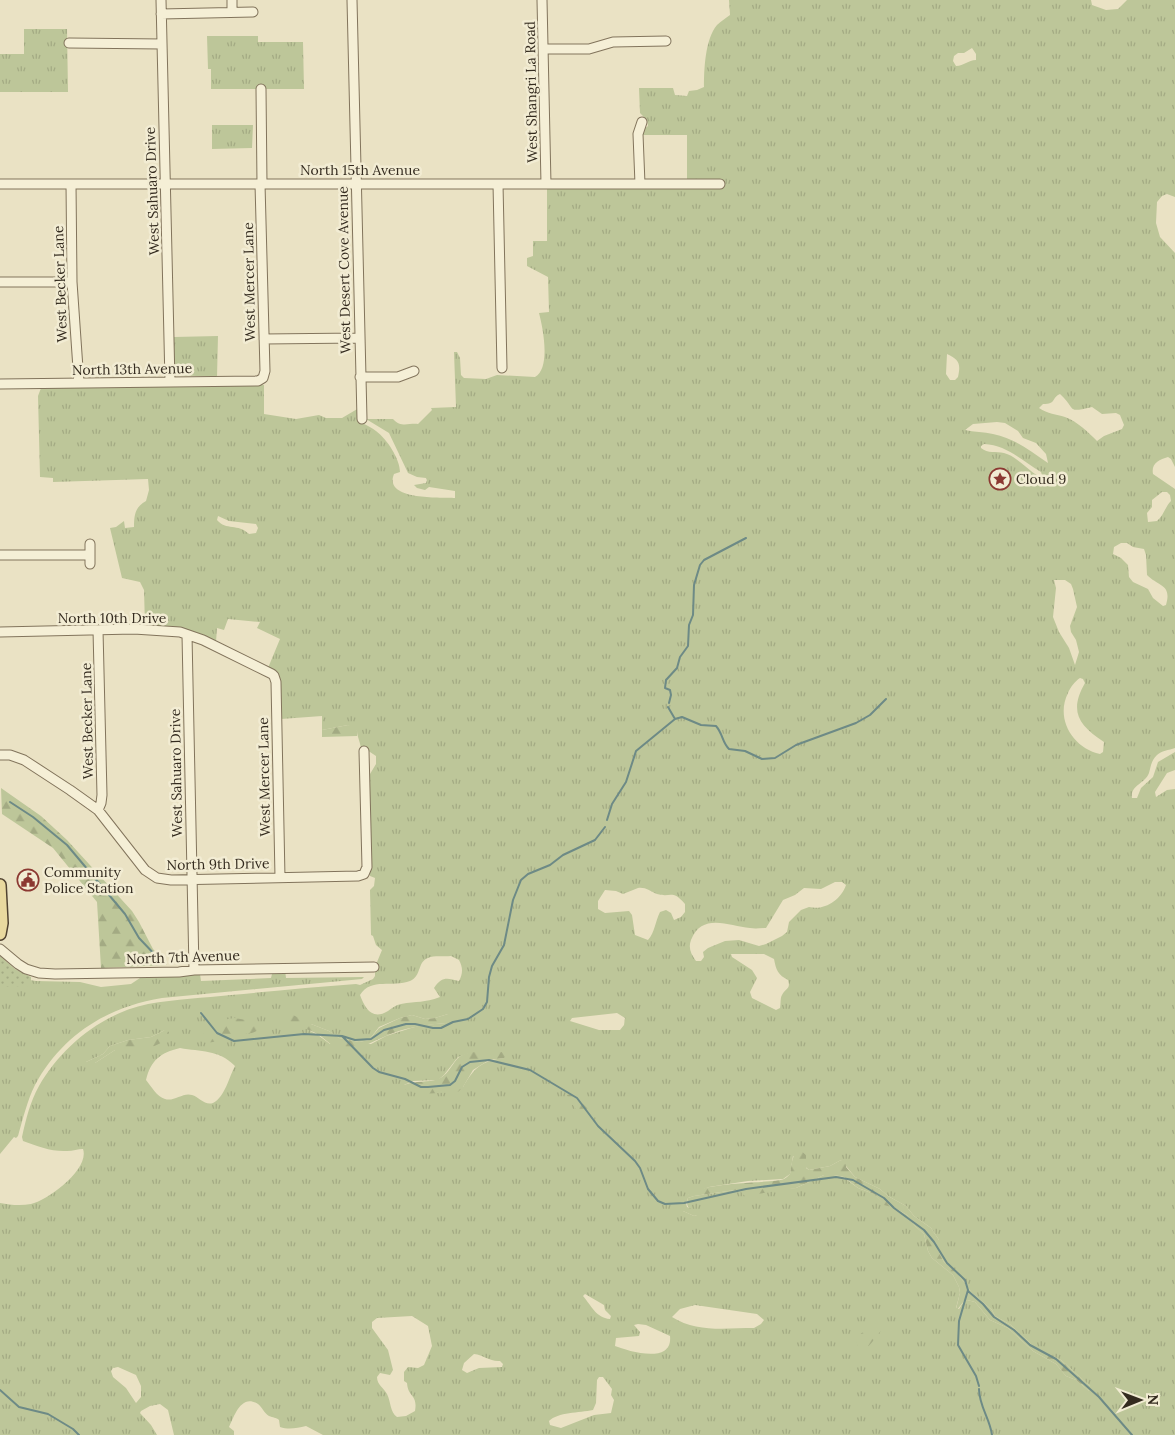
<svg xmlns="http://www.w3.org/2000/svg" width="1175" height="1435" viewBox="0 0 1175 1435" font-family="Lora,serif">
<defs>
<pattern id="grass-tufts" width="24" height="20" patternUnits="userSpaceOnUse" patternTransform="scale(1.25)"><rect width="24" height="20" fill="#bdc699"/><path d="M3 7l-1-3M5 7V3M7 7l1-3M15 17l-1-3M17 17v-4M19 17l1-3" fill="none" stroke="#a3aa83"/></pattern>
<pattern id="forest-firs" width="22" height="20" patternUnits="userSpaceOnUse" patternTransform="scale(1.25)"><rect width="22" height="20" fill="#bdc699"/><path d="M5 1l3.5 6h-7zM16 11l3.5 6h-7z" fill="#a3aa83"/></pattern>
<pattern id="park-dots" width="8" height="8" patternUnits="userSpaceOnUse" patternTransform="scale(1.25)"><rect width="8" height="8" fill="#bdc699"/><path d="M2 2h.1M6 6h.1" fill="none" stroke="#a3aa83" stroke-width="1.8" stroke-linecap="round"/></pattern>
</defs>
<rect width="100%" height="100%" fill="#eae2c4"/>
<path fill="url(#grass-tufts)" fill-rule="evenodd" d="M729 0H1091L1092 5 1106 10 1118 9 1127 0H1175V197L1167 194 1162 196 1157 202 1156 223 1160 237 1175 253V467L1171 459 1168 457C1159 460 1151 463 1153 474L1175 489V748C1169 750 1161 751 1157 755 1151 761 1151 766 1149 773 1145 784 1130 785 1132 798H1137L1141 788 1153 777 1158 762 1175 752V770L1167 773 1155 792 1156 797 1167 790 1175 789V1435H323L306 1426C297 1428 289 1430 280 1427L279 1420C276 1417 273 1418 269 1416 264 1413 262 1407 258 1404 241 1393 234 1417 229 1427L234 1431V1435H174L168 1410 160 1404 150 1406 141 1411 140 1413 151 1425 157 1435H0V1203C10 1205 21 1206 31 1204 48 1200 90 1169 83 1149 78 1149 73 1151 67 1151 52 1152 37 1146 23 1141L22 1137C26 1119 30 1102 39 1086 62 1046 103 1013 148 1004 176 999 204 998 231 995 273 991 315 987 356 984L360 985 373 979 375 976V967L382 950 376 945 373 936 371 935 370 890 374 886 375 878 370 876 367 779 376 764V756L367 750 361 751C361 743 357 737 357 731L348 725 322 730V716L281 719 268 668 280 639 257 628 260 622 228 619 224 630 217 628 216 642 177 627 145 626 144 590 140 582 122 578 110 528 116 527 124 521 125 528 134 527C134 515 135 507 146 501L149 490 148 479 53 482V478L40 477 38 396 41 388 264 385V414L296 419 319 415 326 418H342L359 408 362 423C367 425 372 428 376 431 387 439 400 459 400 472L394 474C383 501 441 497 455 498V491L429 487 425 490 417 488 414 485 426 483 427 480 426 478 417 477 408 473 389 433 366 419H393C401 428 408 423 418 424L432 410 431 408 456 407 454 352H457L460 358 461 375 464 378 486 379 497 375 535 377C551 368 543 328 539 313L549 312 548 277 527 266V258L533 256V241H547V189L722 187V179H687V135H641L644 129 648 126 647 120 640 113 639 88H673L675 95 687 96 689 91 697 90 704 87C704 70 705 39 717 25 721 21 726 18 730 15ZM972 48 976 54V60C968 60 964 66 956 66L953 61 954 56 958 53H964ZM947 354C959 360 961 363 958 377L955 380H950L946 374ZM1060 394C1077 410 1066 413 1092 407L1102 414 1116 413 1120 415 1124 425 1122 429 1104 436 1097 441C1088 432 1078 422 1065 417 1056 414 1048 414 1039 408L1043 404C1057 404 1051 398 1060 394ZM997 422 1005 423 1018 431 1023 438 1036 443 1046 454 1048 463C1029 450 1016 439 993 434 984 432 974 432 965 430L973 424ZM984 444C1007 445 1022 461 1041 472L1042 475 1038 476C1027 469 1016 456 1004 453 996 451 988 454 981 448V446ZM1162 492H1167L1170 495 1171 501C1165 507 1164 515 1157 521L1148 522 1147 513 1152 507V500ZM218 516 229 521 256 524 258 528 256 533 249 534C238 523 226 531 217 520ZM1121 543H1127L1133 547 1144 549 1146 555 1147 575C1159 587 1172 584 1166 605L1163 606 1153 598 1148 589 1133 582 1129 577 1128 565 1121 558 1113 554 1114 547ZM1054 580H1065L1071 584 1073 589 1077 607 1070 626 1071 632 1076 640 1079 652 1075 665 1069 648 1059 632 1053 617 1056 588ZM1080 678 1083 679 1085 683C1069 711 1078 725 1104 742L1103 752 1100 754C1073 748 1055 719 1068 693 1070 688 1075 681 1080 678ZM835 882H842L846 885C841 900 824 911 809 907L801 910 789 922 787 932 782 936 766 944 759 946 739 940 725 941 708 948 703 952 704 957 701 961H696C691 954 688 948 691 940 702 912 729 926 750 928 755 929 761 928 766 928L783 900 795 895 804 888 821 889ZM638 888C646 887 649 891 657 894 671 898 672 889 685 904V912L681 917 674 920 671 913 666 910 660 912C655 922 655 932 648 940L635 935 632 915 629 911 605 913 598 909V901L605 890 616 891 623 894ZM731 954H764L774 959C776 970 778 975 788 980 791 989 786 988 782 995 780 998 781 1004 780 1008L776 1010 752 998 750 992 757 978 752 970 732 957ZM451 956 459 960C463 968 463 973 459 981 447 978 442 976 434 988L440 997C424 1003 417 1001 401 1004 396 1005 392 1008 388 1011 372 1021 365 1008 360 995 371 977 393 988 410 981 422 976 417 962 428 958 434 955 444 957 451 956ZM617 1013 625 1018 624 1025 620 1030H599L570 1021 572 1018ZM448 1014 446 1023 423 1025 411 1028 386 1036 371 1044H330L318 1035 310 1031 311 1024 329 1031 339 1038 359 1042 369 1040 379 1027 400 1018 412 1015 425 1019 435 1018ZM165 1030 140 1050H115L95 1063 86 1062 103 1054 110 1046 128 1040 151 1037ZM180 1048C201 1052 218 1049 235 1066 229 1077 225 1097 213 1103 205 1106 199 1097 192 1095 183 1092 174 1102 165 1099 157 1097 151 1086 146 1080 151 1060 160 1053 180 1048ZM470 1053 504 1058C481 1061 474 1068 463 1087L404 1085 413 1081 438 1080 444 1075 458 1057ZM793 1156 809 1170 830 1166 841 1160 855 1177 880 1189 888 1196 906 1206 914 1216 931 1228 939 1240V1253L944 1262 955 1270 972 1293 992 1310 995 1316 1011 1325 1034 1347 1061 1360 1090 1386 1089 1391 1076 1380 1066 1376 1056 1364 1033 1351 1008 1328 990 1320 975 1302 967 1300 964 1301 959 1309 956 1308 960 1293 959 1287 953 1275 932 1258 928 1251 924 1234 915 1226 907 1215 895 1208 884 1204 874 1194 858 1188 843 1177 834 1175H824L796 1188 741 1192 735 1190 694 1196 688 1198C685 1207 690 1210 697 1215L694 1216 683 1211 688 1195 709 1187 748 1181 783 1179 790 1174ZM585 1294 604 1305 605 1310 611 1316 610 1319C596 1318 591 1305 583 1296ZM695 1305 757 1314 764 1320 761 1324 754 1328C726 1328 697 1333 672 1317L680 1309ZM412 1316 428 1326 432 1346 424 1365 418 1368 408 1367 404 1372V1381L407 1383C408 1398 418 1394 415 1411L406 1416 397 1417C390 1412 391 1402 387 1394 384 1388 377 1385 377 1377L380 1373 390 1375 393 1370 388 1350 372 1328V1322L377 1318ZM638 1324 646 1325 670 1336C673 1365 628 1351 615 1346L616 1338 639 1336 640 1332 634 1325ZM474 1354C484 1355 490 1362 500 1361L503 1364 502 1367 479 1368 467 1373 462 1370 464 1363ZM118 1367 136 1375 141 1386V1397L136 1403 126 1388 113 1377 111 1371 113 1368ZM599 1377H603L612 1389 611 1395 614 1400 611 1413 594 1415 561 1428 550 1425 549 1421C558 1412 579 1413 593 1410L596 1403 597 1380Z
M24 29H67L68 92H0V54H24Z
M207 36H258V42H303L304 89H211V69H208Z
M212 125H253L252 148 212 149Z
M218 336 217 377 176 375 174 373V337Z
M273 970H285L286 978 364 977 362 979 162 998C107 1007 62 1035 35 1085 27 1101 23 1119 18 1136L16 1138 14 1137 0 1154V975L36 981 80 982 101 987 131 984 143 976 200 974 201 981 271 978Z"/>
<path fill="url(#forest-firs)" d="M348 725 355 727 357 731V736L322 737V730Z
M1 788 41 816 67 840 132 911 139 922 153 949 167 965 101 968 97 902 53 848 2 814Z
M283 1012 291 1014 311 1024 329 1031 339 1038 359 1042 369 1040 379 1028 400 1018 412 1015 425 1019 435 1018 448 1014 452 1016 446 1023C426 1025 405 1027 386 1036 371 1042 359 1051 342 1049 332 1048 327 1040 319 1035 307 1028 292 1024 279 1020L276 1016Z
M234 1018 260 1022 261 1026C256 1035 246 1033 236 1035 224 1037 211 1047 198 1040L199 1037 223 1020Z
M165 1030 169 1032 167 1040 146 1050H115L95 1063 88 1065 86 1062 103 1054 110 1046 128 1040 151 1037Z
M502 1052 506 1055 504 1058 489 1060 473 1070 463 1087 458 1092 420 1094 406 1090 404 1085C416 1080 428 1083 438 1079 447 1076 451 1066 457 1059 466 1049 489 1052 502 1052Z
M571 1094C583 1102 600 1119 598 1134L593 1131 569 1100 567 1095Z
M800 1150 806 1155V1168L809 1170 830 1166 841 1160 846 1162V1167L855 1177 880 1189 888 1196 906 1206 914 1216 931 1228 939 1240V1253L944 1262 955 1270 972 1293 992 1310 995 1316 1011 1325 1034 1347 1061 1360 1090 1386 1092 1390 1089 1391 1076 1380 1066 1376 1056 1364 1033 1351 1008 1328 990 1320 975 1302 967 1300 964 1301 957 1310 956 1309 960 1293 959 1287 953 1275 932 1258 928 1251 924 1234 915 1226 907 1215 895 1208 884 1205 874 1194 858 1188 844 1177 834 1175H824L796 1188 745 1196 741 1192 735 1190 694 1196 688 1198 686 1203 687 1207 698 1212 697 1215 694 1216 683 1211C669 1178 771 1185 784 1179 786 1178 788 1176 790 1174 792 1165 791 1154 800 1150Z
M882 1321 885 1322 886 1325C877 1334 872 1345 862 1352 846 1337 871 1326 882 1321Z"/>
<path fill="url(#park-dots)" d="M0 956 15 969 31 977V986L0 987Z"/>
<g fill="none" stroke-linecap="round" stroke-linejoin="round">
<path stroke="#6d8a86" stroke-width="2" d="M669 703 671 695 670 690 665 688 666 680 677 668 680 657 688 646 689 625 693 615 694 585 700 565 704 560 746 538
M668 707 675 719
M10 802 33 817 67 845 125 914 139 938 159 959
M607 820 612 804 626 782 636 751 675 719 682 717 701 725 716 726C723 734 722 742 729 749L745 751 762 759 775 758 796 745 856 723 870 715 886 699
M201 1013 217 1033 234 1041 304 1034 342 1036 355 1040 371 1039 384 1030 406 1024H415L433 1028H441L453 1022 468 1019 483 1009 487 1002 489 977 492 966 504 945 513 900 521 880 528 874 550 865 563 855 595 840 605 827
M342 1036 373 1068 379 1072 405 1079 421 1087H428L450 1085 455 1081 462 1067 470 1062 489 1060 530 1070 577 1098 598 1126 635 1161 640 1168 648 1189 658 1201 665 1204 684 1203 746 1189 836 1177 853 1180 884 1198 894 1208 924 1230 934 1242 947 1263 965 1280 968 1290 959 1321 958 1345 976 1376 979 1386
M968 1291 983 1304 994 1317 1014 1330 1030 1345 1056 1359 1099 1397 1132 1435
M979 1389C979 1406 990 1419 992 1435
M0 1390 19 1407 48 1414 73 1429 79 1435"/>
<g stroke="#82745c" stroke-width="11">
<path id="minor" d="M161 0 170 382
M232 0V12
M352 0 362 419
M542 0 546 184
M161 14 253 12
M69 43 162 44
M544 49H589L613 42 666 41
M261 89 262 184
M0 184H720
M71 184 72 282 79 383
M498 184 502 368
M640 184 638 134 642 122
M0 282H72
M264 339 359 338
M360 377H398L414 371
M0 384 258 381 263 378 265 371 260 184
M90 544V564
M0 555H90
M0 632 134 629 180 632 203 640 272 674 274 676 276 682 280 877
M187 635 194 970
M0 755H10L24 760 70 790 98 810 145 870 157 878 171 880 358 876 364 874 367 867 364 751
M98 810 101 803 102 795 98 630
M0 949 18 964 26 969 39 973 55 974 179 972 194 970 374 967"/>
</g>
<g stroke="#504230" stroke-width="14">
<path id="major" d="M0 885 2 923 0 934"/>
</g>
<use href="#minor" stroke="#f5efd6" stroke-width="9"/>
<use href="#major" stroke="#e9d99f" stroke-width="11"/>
</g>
<defs>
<g id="sight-ring" transform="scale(1.125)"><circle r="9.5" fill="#f2ecd3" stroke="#8c3932" stroke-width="1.5"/><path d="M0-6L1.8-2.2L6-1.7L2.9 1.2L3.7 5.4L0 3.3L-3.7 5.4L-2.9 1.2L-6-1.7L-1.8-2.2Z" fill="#8c3932"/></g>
<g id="civic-ring" transform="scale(1.125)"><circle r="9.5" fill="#f2ecd3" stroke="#8c3932" stroke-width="1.5"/><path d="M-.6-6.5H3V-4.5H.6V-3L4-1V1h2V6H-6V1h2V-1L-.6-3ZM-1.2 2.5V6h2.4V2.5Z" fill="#8c3932"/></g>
</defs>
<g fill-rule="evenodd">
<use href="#sight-ring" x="1000" y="479"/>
<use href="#civic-ring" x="28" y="880"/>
</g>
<g text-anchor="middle" stroke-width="5" stroke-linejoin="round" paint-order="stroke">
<g font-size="14" fill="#342b1f" stroke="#f2ecd3">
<text transform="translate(531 92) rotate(-91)" y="5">West Shangri La Road</text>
<text x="360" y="175">North 15th Avenue</text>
<text transform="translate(152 191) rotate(-92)" y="5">West Sahuaro Drive</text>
<text transform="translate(344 270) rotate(-91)" y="5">West Desert Cove Avenue</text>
<text transform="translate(249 282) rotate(-91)" y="5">West Mercer Lane</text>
<text transform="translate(60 284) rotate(-92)" y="5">West Becker Lane</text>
<text transform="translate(132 369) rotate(-1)" y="5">North 13th Avenue</text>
<text x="112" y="623">North 10th Drive</text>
<text transform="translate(87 721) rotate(-91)" y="5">West Becker Lane</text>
<text transform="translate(176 773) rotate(-91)" y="5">West Sahuaro Drive</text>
<text transform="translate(264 777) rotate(-91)" y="5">West Mercer Lane</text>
<text transform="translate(218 864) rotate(-1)" y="5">North 9th Drive</text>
<text transform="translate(183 957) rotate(-2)" y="5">North 7th Avenue</text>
</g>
<g font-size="14" fill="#342b1f" stroke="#f2ecd3" text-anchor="start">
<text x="1016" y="484">Cloud 9</text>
<text x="44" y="877">Community<tspan x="44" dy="16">Police Station</tspan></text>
</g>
</g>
<g transform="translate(1140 1400) rotate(89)" stroke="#f2ecd3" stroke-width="4" paint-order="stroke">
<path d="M0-4L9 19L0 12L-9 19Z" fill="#342b1f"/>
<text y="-8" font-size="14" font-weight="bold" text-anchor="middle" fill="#342b1f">N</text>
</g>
</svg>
